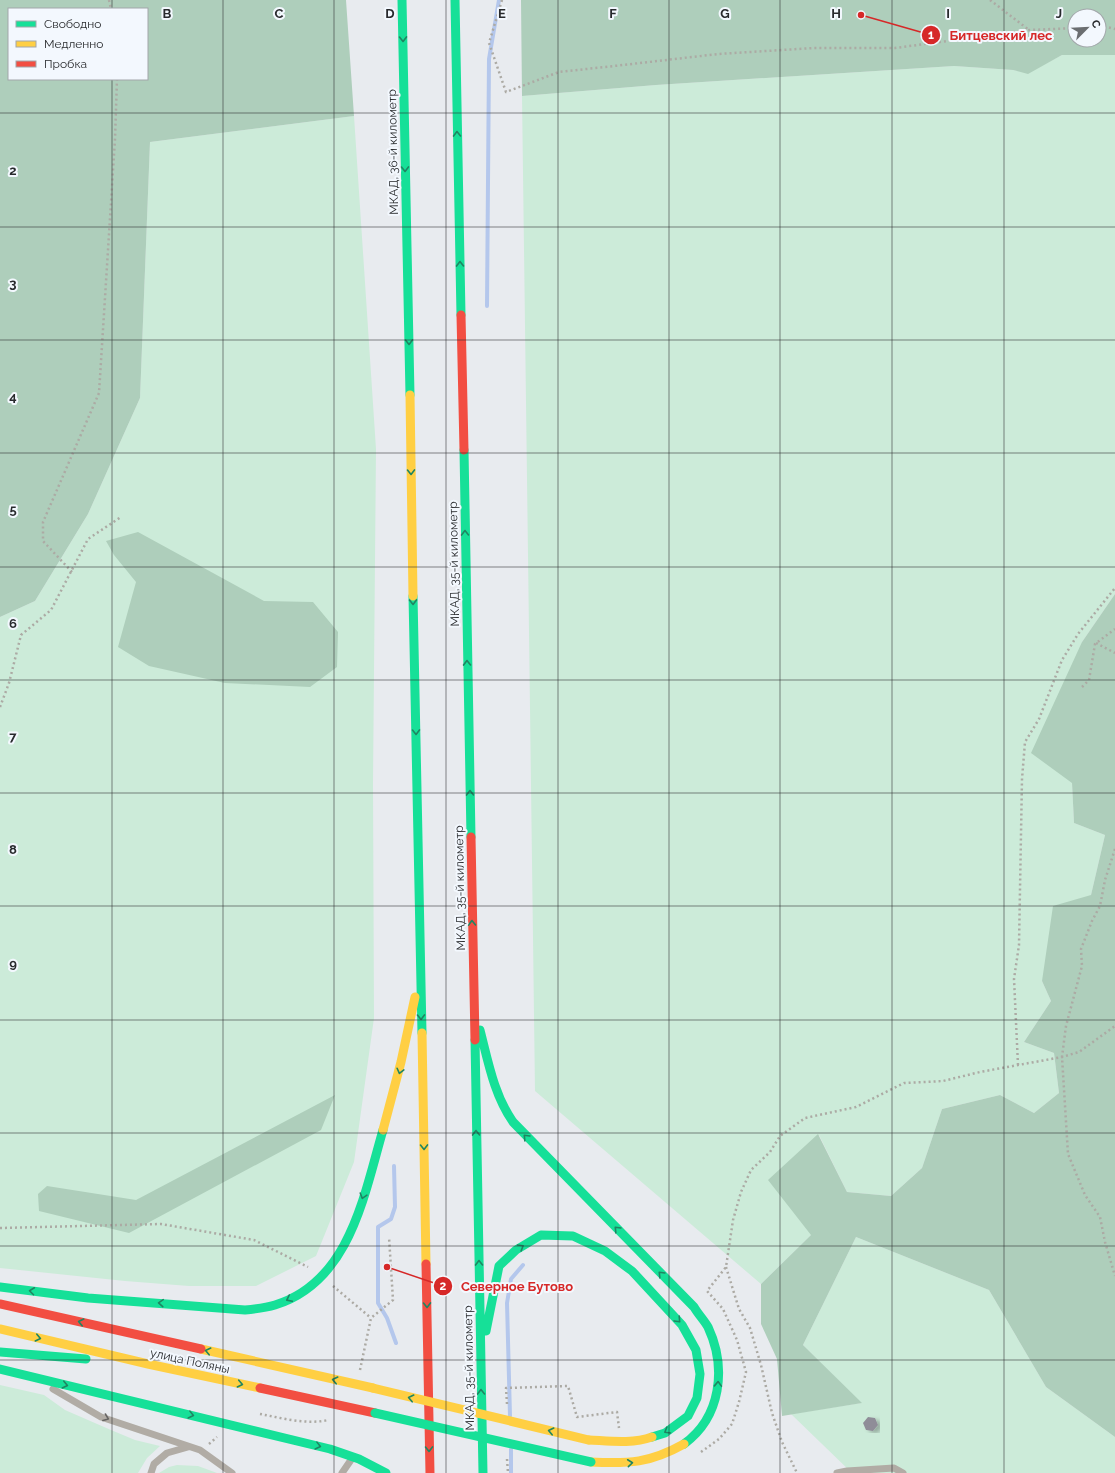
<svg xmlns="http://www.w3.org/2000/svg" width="1115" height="1473" viewBox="0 0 1115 1473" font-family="Raleway,sans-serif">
<defs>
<filter id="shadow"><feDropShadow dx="4.5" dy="2.5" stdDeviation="2" flood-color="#0004"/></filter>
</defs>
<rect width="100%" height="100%" fill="#e8ebef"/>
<path fill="#ccebd9" d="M1062 55H1115V594L1082 642 1072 783 1074 823 1105 835 1091 895 1042 981 1051 1001 1024 1042 1054 1053 1059 1093 1034 1113 1000 1095 942 1109 922 1168 891 1196 847 1192 819 1135 811 1235 761 1284 535 1091 522 96 656 85 954 66 1013 70 1028 73Z
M354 116 376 449 373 784 374 1018 354 1162 316 1256 256 1286H189L125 1281 0 1268V617L35 601 88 514 140 398 150 142Z
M856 1237 989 1290 1046 1387 1115 1437V1473H852L791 1414 861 1403 803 1345Z
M0 1385 44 1395 65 1410 111 1430 135 1440 160 1446 147 1458 138 1473H0Z
M177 1465 198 1466 217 1473H159L169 1467Z"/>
<path fill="#aecebb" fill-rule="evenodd" d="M0 0H346L354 116 150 142 140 398 88 514 35 601 0 617ZM9 9H147V79H9Z
M521 0H1115V55H1062L1028 74 1013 70 954 66 656 85 522 96ZM1075 16H1099V40H1075Z
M138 532 264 601 313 602 338 632 337 667 310 687 225 683 149 666 118 647 136 582 114 555 106 541Z
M1115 594V1437L1046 1387 989 1290 856 1237 803 1345 862 1403 782 1416 777 1359 761 1324V1284L811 1235 768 1180 818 1134 847 1192 891 1196 922 1168 942 1109 1000 1095 1034 1113 1059 1093 1054 1053 1024 1042 1051 1001 1042 981 1053 906 1091 895 1105 835 1074 823 1072 783 1031 753 1082 642Z
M335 1095 321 1130 129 1233 39 1211 38 1194 47 1186 136 1200Z"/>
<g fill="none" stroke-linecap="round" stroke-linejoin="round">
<path stroke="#b4c7ec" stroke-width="4" d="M487 306 489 59 499 0
M394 1166 395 1207 391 1219 378 1227V1303L387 1318 396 1343
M510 1416 507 1303 511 1279 523 1265
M511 1449V1473"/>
</g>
<path fill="#8f8d98" filter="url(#shadow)" d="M868 1417 875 1418 878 1425 873 1431 866 1430 863 1423Z"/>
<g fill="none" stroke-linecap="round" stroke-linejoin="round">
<path stroke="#acaaa4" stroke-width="2.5" stroke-dasharray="2 3" stroke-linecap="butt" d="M109 0 111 9
M502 0 489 43 506 92 559 72 623 65 718 54 814 48H895L1030 30 1075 28
M990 0 1029 30
M1099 27H1107L1115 29
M72 572 43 541V522L99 393 115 139 117 79
M1096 643 1115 653
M1082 687 1089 680 1095 644 1115 629
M0 707 9 683 21 635 51 610 88 539 121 517
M1115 849 1105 880 1100 906 1092 921 1081 949 1082 966 1066 1026 1062 1057 1068 1154 1085 1195 1100 1217 1105 1242 1115 1276
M1018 1065 1014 979 1019 945 1022 779 1025 742 1039 719 1062 660 1078 634 1115 588
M0 1228 161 1224 254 1240 308 1267
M726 1267 739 1309 750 1328 761 1365 772 1413 782 1442 797 1473
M333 1286 371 1318
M360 1370 371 1318 393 1300 389 1237
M507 1404 506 1388 568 1386 577 1417 617 1412 619 1428
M260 1414C282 1418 306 1425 328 1420
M209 1444 217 1437
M701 1452 719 1439 732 1424 739 1402 746 1372 737 1340 723 1309 707 1291 726 1267 733 1220 741 1192 751 1170 770 1152 780 1136 805 1118 856 1107 904 1083 943 1081 980 1072 1062 1057 1079 1052 1115 1026
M507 1459 508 1473"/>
<path stroke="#b1aca5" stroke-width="7" d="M53 1389 101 1417 200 1450 232 1473
M151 1473 154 1464 167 1453 188 1447
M342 1473 353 1457
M837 1473 847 1471 894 1468 903 1473"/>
<path stroke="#16e098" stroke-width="9" d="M402 0 410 395
M455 0 461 315
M464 450 471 837
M413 596 422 1033
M480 1030C488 1061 494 1095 513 1122L694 1307C698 1314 704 1320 708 1327 727 1368 721 1417 684 1444
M475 1040 483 1473
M0 1287 88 1298 245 1310C255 1309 265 1308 275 1305 350 1282 364 1195 383 1130
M486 1331 499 1266 516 1250 541 1235 573 1236 605 1251 632 1271 682 1325 696 1350 700 1374 697 1398 688 1416 665 1433 652 1437
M0 1352 86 1359
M0 1369 330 1449 359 1459 386 1473"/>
<path stroke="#ffcf43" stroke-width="9" d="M410 395 413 596
M422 1033 426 1264
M383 1130 401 1062 415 997
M0 1329 148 1364 260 1388
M201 1349 373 1388
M589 1440C610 1441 632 1444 652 1437
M591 1462C629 1464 650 1463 684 1444"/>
<path stroke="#f24e42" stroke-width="9" d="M461 315 464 450
M471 837 475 1040
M426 1264 430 1473
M0 1304 201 1349
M260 1388 375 1413"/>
<path stroke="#16e098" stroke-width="9" d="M375 1413 591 1462"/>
<path stroke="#ffcf43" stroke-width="9" d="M373 1388 589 1440"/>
</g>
<defs><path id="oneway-chevron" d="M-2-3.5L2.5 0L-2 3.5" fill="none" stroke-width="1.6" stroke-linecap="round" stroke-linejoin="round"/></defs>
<g stroke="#1f8562">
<use href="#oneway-chevron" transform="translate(403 39) rotate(89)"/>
<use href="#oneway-chevron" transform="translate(457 134) rotate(-91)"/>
<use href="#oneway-chevron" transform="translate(405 169) rotate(89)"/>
<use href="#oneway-chevron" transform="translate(460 264) rotate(-91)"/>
<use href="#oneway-chevron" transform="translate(409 342) rotate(89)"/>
<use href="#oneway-chevron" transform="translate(411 472) rotate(89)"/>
<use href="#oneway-chevron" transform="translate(465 533) rotate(-91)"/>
<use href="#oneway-chevron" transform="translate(413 602) rotate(89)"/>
<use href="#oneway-chevron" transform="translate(467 663) rotate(-91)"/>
<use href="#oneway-chevron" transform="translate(416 732) rotate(89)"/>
<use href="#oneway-chevron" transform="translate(470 793) rotate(-91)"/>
<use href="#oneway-chevron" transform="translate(472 923) rotate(-91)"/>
<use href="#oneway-chevron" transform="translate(421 1017) rotate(89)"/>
<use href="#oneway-chevron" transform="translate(400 1071) rotate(104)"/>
<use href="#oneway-chevron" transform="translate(476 1133) rotate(-91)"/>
<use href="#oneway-chevron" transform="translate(526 1137) rotate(-134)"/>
<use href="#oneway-chevron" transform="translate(424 1147) rotate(89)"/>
<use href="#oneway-chevron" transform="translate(363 1196) rotate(107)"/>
<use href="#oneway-chevron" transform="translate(617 1229) rotate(-134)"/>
<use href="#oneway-chevron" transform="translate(521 1247) rotate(-31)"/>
<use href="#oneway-chevron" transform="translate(479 1263) rotate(-91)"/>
<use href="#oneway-chevron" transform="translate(661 1274) rotate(-134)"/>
<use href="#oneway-chevron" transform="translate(32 1291) rotate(-173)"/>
<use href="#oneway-chevron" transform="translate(289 1299) rotate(154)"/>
<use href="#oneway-chevron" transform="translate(161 1303) rotate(-176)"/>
<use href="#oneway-chevron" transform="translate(427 1305) rotate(89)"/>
<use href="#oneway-chevron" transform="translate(678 1320) rotate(47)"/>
<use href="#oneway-chevron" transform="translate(81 1322) rotate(-167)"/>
<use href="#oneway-chevron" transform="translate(38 1338) rotate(13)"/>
<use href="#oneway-chevron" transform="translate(208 1351) rotate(-167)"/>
<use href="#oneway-chevron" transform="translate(335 1380) rotate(-167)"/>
<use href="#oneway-chevron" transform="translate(240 1384) rotate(12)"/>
<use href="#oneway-chevron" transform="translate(718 1384) rotate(-88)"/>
<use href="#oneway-chevron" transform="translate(65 1385) rotate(13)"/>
<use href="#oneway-chevron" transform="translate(481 1392) rotate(-91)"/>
<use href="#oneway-chevron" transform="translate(411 1398) rotate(-167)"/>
<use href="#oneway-chevron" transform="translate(191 1415) rotate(14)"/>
<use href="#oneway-chevron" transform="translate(551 1431) rotate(-167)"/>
<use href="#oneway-chevron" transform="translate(667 1431) rotate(149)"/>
<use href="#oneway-chevron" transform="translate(318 1446) rotate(14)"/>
<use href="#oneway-chevron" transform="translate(429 1449) rotate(89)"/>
<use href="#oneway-chevron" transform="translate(630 1463) rotate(-6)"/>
</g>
<use stroke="#666463" href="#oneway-chevron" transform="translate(106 1418) rotate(21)"/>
<path fill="none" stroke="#282a2d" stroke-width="1" stroke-opacity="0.55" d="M112 0V9M223 0V1473M334 0V1473M446 0V1473M558 0V1473M669 0V1473M780 0V1473M892 0V1473M1004 0V1473M112 79V1473M0 113H1115M0 227H1115M0 340H1115M0 453H1115M0 567H1115M0 680H1115M0 793H1115M0 906H1115M0 1020H1115M0 1133H1115M0 1246H1115M0 1360H1115"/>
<g text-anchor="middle" stroke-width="4" stroke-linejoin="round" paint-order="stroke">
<g font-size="12" fill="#282a2d" stroke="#f3f8fe">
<text transform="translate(393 152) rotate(-91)" y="4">МКАД, 36-й километр</text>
<text transform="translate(454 564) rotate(-91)" y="4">МКАД, 35-й километр</text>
<text transform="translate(460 888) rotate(-91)" y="4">МКАД, 35-й километр</text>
<text transform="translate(190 1361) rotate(12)" y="4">улица Поляны</text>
<text transform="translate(469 1368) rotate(-91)" y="4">МКАД, 35-й километр</text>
</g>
</g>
<g font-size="13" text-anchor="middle" font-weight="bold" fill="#282a2d" stroke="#f3f8fe" stroke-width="4" stroke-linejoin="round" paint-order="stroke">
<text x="167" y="18">B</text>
<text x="279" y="18">C</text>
<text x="390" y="18">D</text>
<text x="502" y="18">E</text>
<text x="613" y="18">F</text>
<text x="725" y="18">G</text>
<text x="836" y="18">H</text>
<text x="948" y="18">I</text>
<text x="1059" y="18">J</text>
<text x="13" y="175">2</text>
<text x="13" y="288">3</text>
<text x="13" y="401">4</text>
<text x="13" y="514">5</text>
<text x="13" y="628">6</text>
<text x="13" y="741">7</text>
<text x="13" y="854">8</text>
<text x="13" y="968">9</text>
</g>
<path fill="none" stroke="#d62828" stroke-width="1.5" d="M861 15L931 35M387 1267L443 1286"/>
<g fill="#d62828" stroke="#f3f8fe" stroke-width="1.5">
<circle cx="861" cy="15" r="4"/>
<circle cx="387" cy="1267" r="4"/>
<circle cx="931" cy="35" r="10"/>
<circle cx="443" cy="1286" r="10"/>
</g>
<g font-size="12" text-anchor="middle" font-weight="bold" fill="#fff">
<text x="931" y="39">1</text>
<text x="443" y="1290">2</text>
</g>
<g font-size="13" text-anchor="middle" font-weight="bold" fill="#d62828" stroke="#f3f8fe" stroke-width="4" stroke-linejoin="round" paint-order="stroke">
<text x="1001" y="40">Битцевский лес</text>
<text x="517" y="1291">Северное Бутово</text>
</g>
<rect x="8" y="8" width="140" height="72" fill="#f3f8fe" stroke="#a2a6aa"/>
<rect x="16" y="21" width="20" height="6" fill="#16e098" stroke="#a2a6aa"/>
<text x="44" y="28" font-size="12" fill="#282a2d">Свободно</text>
<rect x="16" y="41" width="20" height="6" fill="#ffcf43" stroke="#a2a6aa"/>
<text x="44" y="48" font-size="12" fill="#282a2d">Медленно</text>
<rect x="16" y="61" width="20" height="6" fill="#f24e42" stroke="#a2a6aa"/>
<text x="44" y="68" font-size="12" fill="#282a2d">Пробка</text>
<g transform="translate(1087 28) rotate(66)"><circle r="19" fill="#f3f8fe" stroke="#a2a6aa"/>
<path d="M0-3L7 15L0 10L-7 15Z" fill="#6b6e71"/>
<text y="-6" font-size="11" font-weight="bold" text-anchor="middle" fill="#282a2d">С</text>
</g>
</svg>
